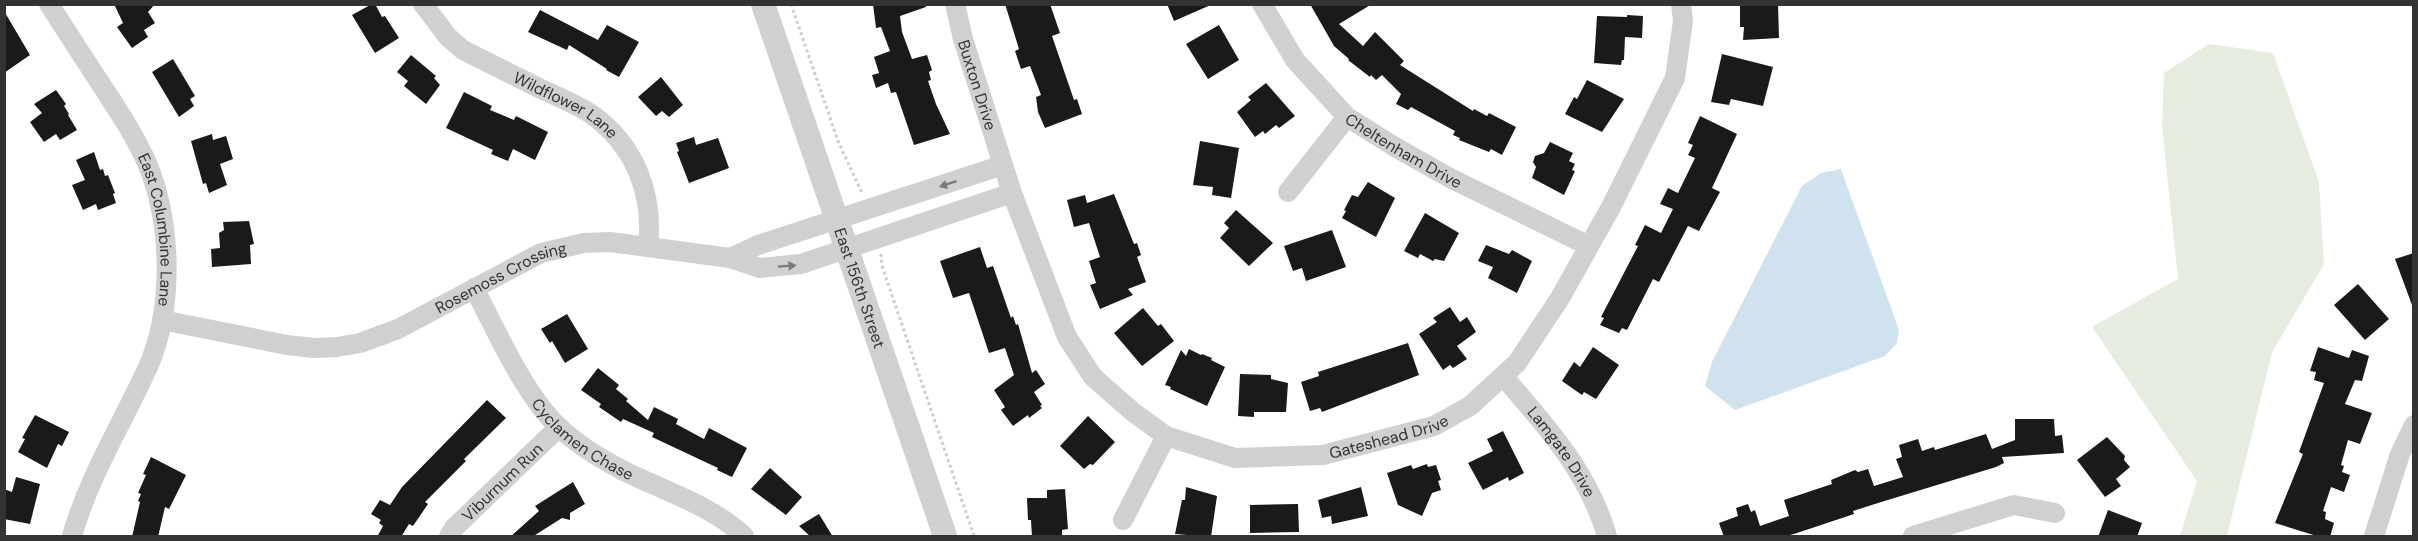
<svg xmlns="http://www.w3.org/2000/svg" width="2418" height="541" viewBox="0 0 2418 541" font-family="'DM Sans',sans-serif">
<rect width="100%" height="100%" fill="#fff"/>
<path fill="#e6ecdf" d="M2209 44 2273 53 2319 182 2324 264 2272 352 2227 536H2180L2197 481 2092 327 2178 279 2162 126 2164 73Z"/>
<path fill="#cfe2ee" d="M1841 169 1899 330 1897 343 1885 356 1735 410 1705 386 1712 362 1802 186 1821 173Z"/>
<path fill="#1a1a1a" d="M114 4H155L148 12 155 23 144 30 148 37 132 48 117 27 123 23Z
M372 4H375L382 17 385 16 399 38 375 53 352 15Z
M873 4H925L926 7 900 16 902 32 912 59 927 55 932 70 929 72 931 80 928 81 936 104 950 134 914 145 896 92 891 93 888 83 876 88 872 75 879 73 874 57 890 51 881 27 876 28Z
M1005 4H1050L1060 33 1052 36 1074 100 1077 99 1082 114 1045 128 1038 112 1036 97 1041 95 1030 66 1021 69 1015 51 1019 49Z
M1167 4H1213L1174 21Z
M1310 4H1372L1339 24 1363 46 1375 32 1404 61 1400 65 1473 111 1474 109 1487 116 1489 113 1516 127 1502 155 1491 149 1489 152 1459 140 1460 138 1453 135 1455 131 1411 107 1408 110 1396 104 1401 94 1382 75 1376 80 1371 75 1370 77 1348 60 1349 59 1334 46Z
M1740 4H1778L1779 38 1743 40 1744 27H1740Z
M540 10 598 40 607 25 639 42 619 77 606 70 607 69 569 45 567 50 528 32Z
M4 11 30 55 4 73Z
M1627 15 1643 16 1642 38 1625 37 1624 60H1622L1621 65 1594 63 1597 16 1627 17Z
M1219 25 1239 60 1208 79 1186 44Z
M1722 54 1773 67 1763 106 1731 99 1729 105 1711 102Z
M411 55 436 76 434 78 440 85 426 104 404 86 408 81 397 72Z
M173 59 195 96 190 99 194 106 179 117 152 72Z
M661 77 683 105 669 117 662 111 656 116 638 97Z
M1587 80 1624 99 1602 132 1565 114 1574 97 1577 99Z
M1266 83 1295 116 1279 128 1276 125 1265 134 1263 131 1255 137 1237 112 1251 100 1248 97Z
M56 90 66 104 64 106 69 114 68 115 77 130 60 140 56 134 44 142 30 122 42 113 34 104Z
M464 92 492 106 490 110 514 120 516 116 548 132 535 160 513 149 508 161 491 154 493 150 446 128Z
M1700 116 1737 134 1712 188 1720 192 1699 231 1688 226 1659 282 1653 279 1627 330 1622 328 1619 333 1600 325 1604 318 1601 317 1638 246 1635 245 1645 225 1661 233 1673 209 1660 204 1668 188 1678 193 1695 158 1688 155 1693 145 1688 143Z
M212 134 213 140 226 136 233 159 220 164 227 185 209 193 206 183 203 184 191 141Z
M694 137 696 145 718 138 729 168 689 183 677 152 679 151 676 143Z
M1200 141 1239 148 1231 198 1212 195 1213 187 1193 185Z
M1550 142 1573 153 1569 161 1575 164 1572 170 1575 171 1564 195 1532 178 1536 167 1533 162 1535 156 1544 153Z
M94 152 100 170 103 169 105 176 108 175 115 193 113 194 116 203 98 210 96 204 83 210 72 185 85 180 76 160Z
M1368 182 1395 198 1376 237 1342 218 1346 211 1344 210 1352 195 1358 197Z
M1114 194 1134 244 1137 243 1141 255 1137 257 1146 282 1128 289 1133 295 1100 309 1090 285 1096 283 1089 261 1100 257 1089 223 1074 227 1067 200 1085 195 1087 203Z
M1236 210 1273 243 1249 266 1220 238 1229 228 1224 223Z
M1425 213 1459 233 1444 261 1435 259 1433 261 1420 254 1418 258 1404 251Z
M249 221 254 244 250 245 251 264 212 267 211 249 220 248 219 233 224 230 223 222Z
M1332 230 1346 267 1306 281 1302 268 1293 271 1284 246Z
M1486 245 1509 254 1512 250 1532 261 1517 293 1488 278 1493 267 1478 261Z
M980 247 987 268 993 266 1011 318 1013 316 1016 325 1018 324 1032 373 1036 370 1045 384 1034 392 1042 405 1040 406 1042 408 1029 418 1028 415 1013 426 1001 410 1005 407 994 390 1014 375 1005 348 989 353 969 293 953 298 940 261Z
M2414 253V304L2412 305 2395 259Z
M2358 284 2389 319 2365 340 2334 305Z
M1450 307 1460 322 1467 317 1476 332 1457 346 1467 359 1453 368 1450 365 1443 370 1419 334 1437 322 1433 318Z
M1143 308 1158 326 1161 324 1174 341 1142 366 1114 333Z
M567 314 588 349 565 363 552 341 550 343 541 329Z
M1408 343 1419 375 1322 412 1320 408 1310 411 1301 382 1319 376 1318 372Z
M1593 347 1619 365 1596 399 1584 392 1582 395 1562 381 1574 362 1580 367Z
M2318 347 2349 358 2352 350 2369 356 2362 381 2355 380 2345 404 2372 413 2360 444 2348 440 2341 465 2344 466 2342 472 2350 475 2344 492 2331 487 2323 511 2326 512 2325 519 2334 523 2330 537H2320L2275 523 2303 454 2299 452 2324 383 2314 380 2316 372 2310 371Z
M1189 349 1201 355 1202 354 1212 358 1211 360 1225 367 1207 406 1170 389 1171 387 1165 385 1181 350 1186 356Z
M598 368 619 385 616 389 628 399 626 401 648 420 654 407 678 419 676 424 704 439 709 428 747 448 732 477 717 470 718 468 652 437 654 433 623 419 621 422 599 407 601 404 581 390Z
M1240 374 1271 375V379L1288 383 1286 412H1254V417L1238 416Z
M487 400 506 418 464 459 466 461 425 502 428 504 413 526 409 524 401 537H377L383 526 379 523 381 520 371 514 380 500 390 505 402 487Z
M35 415 69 432 62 446 58 444 47 468 18 452 25 439 22 438Z
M1088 416 1115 442 1093 465 1090 464 1084 469 1060 446Z
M2015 419H2054L2055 436 2062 435 2064 453 2002 457 2004 463 1996 467 1878 503 1853 511 1854 514 1794 534 1781 537H1724L1719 523 1738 516 1736 508 1748 504 1751 512 1755 510 1760 526 1789 516 1784 500 1832 484 1831 480 1855 470 1858 472 1868 469 1874 486 1903 477 1896 459 1902 457 1899 445 1918 439 1922 451 1934 447 1935 450 1986 434 1992 449 2015 440Z
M1503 431 1524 473 1509 481 1508 477 1483 490 1468 463 1493 451 1487 439Z
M2107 437 2125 456 2124 460 2130 467 2116 479 2121 486 2105 497 2077 460Z
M151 457 186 475 169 509 165 507 158 537H132L140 502 138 501 141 494 138 493 146 475 143 474Z
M1427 464 1428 467 1436 465 1441 480 1438 481 1441 490 1432 493 1422 516 1398 505 1387 473 1411 465 1413 469Z
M770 468 802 497 786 515 751 489Z
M16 477 40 484 30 524 4 519V489L12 492Z
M573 482 585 504 570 513V520L562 518 532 537H510L539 511 535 506Z
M1186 487 1217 496 1211 537 1175 534 1182 500H1185Z
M1361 487 1368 516 1332 524 1331 516 1322 518 1318 500Z
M1065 489 1068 529 1062 530V537H1032L1031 520H1028L1027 498H1047V490Z
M1298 504 1299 532 1250 533V505Z
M2108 510 2142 523 2137 537H2098Z
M819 514 833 537H811L799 526Z"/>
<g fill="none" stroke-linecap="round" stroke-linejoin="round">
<path stroke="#cdcdcd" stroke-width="3" stroke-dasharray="3 3" stroke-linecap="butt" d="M791 4 838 141 862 193
M881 254 882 266 974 536"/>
<g stroke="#d0d0d0" stroke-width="20">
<path id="s1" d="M49 4C68 34 87 63 106 92 121 115 136 138 147 163 172 223 174 308 148 367 122 424 89 476 72 536"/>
<path id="s2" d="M423 4 448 37 463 50C489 63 515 76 541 89 558 97 576 104 591 114 635 145 654 194 648 247"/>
<path id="s3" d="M955 4 963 39 1012 193 1067 337 1093 377 1133 412 1166 436 1235 458 1323 455 1434 426 1470 406 1517 363 1560 298 1611 207 1675 78 1683 21 1681 4"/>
<path id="s4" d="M1262 4 1295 60 1347 117 1395 147 1450 178 1589 246"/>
<path d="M1288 192 1347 117"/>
<path d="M730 258 758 245 1003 165"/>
<path id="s5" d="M474 288C495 328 516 376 544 411 564 437 595 456 624 471 664 491 711 505 744 536"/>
<path id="s6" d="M162 320 287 345 314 348 337 347 360 343 398 329 541 253 584 243 610 242 730 258 760 268 801 264 1012 193"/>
<path id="s7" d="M1503 376C1546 426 1588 471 1607 536"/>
<path d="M1123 520 1166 436"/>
<path id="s8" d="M449 536 454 528 559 427"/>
<path d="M1913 536 2014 505 2055 513"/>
<path d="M2374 536 2400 454 2414 425"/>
</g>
<path stroke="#d0d0d0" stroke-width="24" id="s9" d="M763 4 945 536"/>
</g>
<defs><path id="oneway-solid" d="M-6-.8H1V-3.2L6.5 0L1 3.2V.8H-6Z" transform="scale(1.5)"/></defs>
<g fill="#7a7a7a">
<use href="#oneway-solid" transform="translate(948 184) rotate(162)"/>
<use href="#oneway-solid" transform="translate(787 266) rotate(-4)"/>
</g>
<g text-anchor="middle" stroke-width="6" stroke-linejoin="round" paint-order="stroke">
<g font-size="16" fill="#333" stroke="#fff">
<text dy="6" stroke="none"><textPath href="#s3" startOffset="84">Buxton Drive</textPath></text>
<text dy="6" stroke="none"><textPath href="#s2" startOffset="178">Wildflower Lane</textPath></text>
<text dy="6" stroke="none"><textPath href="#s4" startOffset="208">Cheltenham Drive</textPath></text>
<text dy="6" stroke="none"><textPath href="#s1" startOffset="255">East Columbine Lane</textPath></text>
<text dy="6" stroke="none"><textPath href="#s6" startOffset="357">Rosemoss Crossing</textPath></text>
<text dy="6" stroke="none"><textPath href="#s9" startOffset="300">East 156th Street</textPath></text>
<text dy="6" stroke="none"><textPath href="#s3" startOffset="722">Gateshead Drive</textPath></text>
<text dy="6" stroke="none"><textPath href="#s5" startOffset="190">Cyclamen Chase</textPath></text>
<text dy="6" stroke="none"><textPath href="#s7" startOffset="96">Lamgate Drive</textPath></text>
<text dy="6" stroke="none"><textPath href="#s8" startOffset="76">Viburnum Run</textPath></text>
</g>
</g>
<rect width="2418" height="541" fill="none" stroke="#333333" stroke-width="12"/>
</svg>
